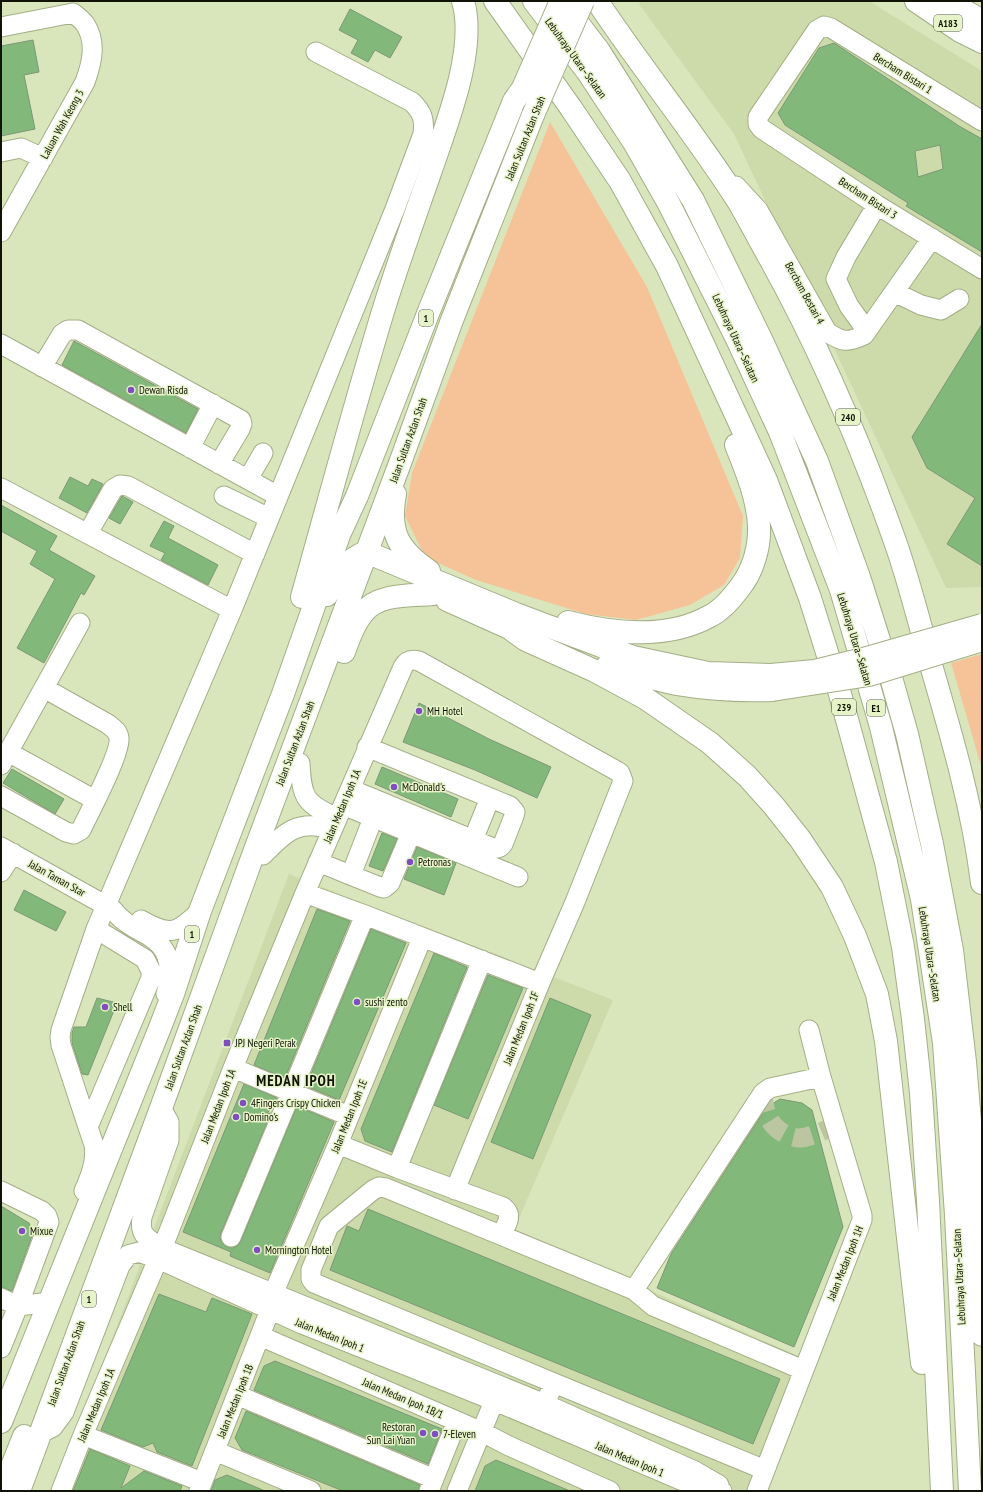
<svg xmlns="http://www.w3.org/2000/svg" width="983" height="1492" viewBox="0 0 983 1492" font-family="'PT Sans Narrow',sans-serif">
<rect width="100%" height="100%" fill="#d9e6bc"/>
<path fill="#cddbab" d="M641 1H869L982 71V587L946 588 734 134 639 4Z
M289 874 613 1000 514 1230 812 1362 764 1487 774 1491H54Z"/>
<path fill="#f6c398" d="M550 122 647 287 743 516 740 558 724 585 690 605 636 620 586 614 476 580 425 557 405 516 412 473Z
M982 654V769L951 663Z"/>
<path fill="#82b879" stroke="#7c9877" fill-rule="evenodd" d="M350 9 402 37 390 58 375 50 368 62 351 53 358 40 339 30Z
M33 40 39 72 24 75 35 129 1 136V46Z
M834 43 959 126 982 139V252L906 206 908 203 785 125 778 113 819 48ZM940 145 943 169 918 177 915 151Z
M982 324V566L947 544 975 498 927 468 912 437Z
M74 341 198 409 186 433 62 365Z
M70 477 88 486 92 479 103 484 87 513 59 498Z
M122 496 133 502 120 524 109 518Z
M1 505 57 536 49 550 95 576 84 595 81 593 44 663 17 648 55 579 30 564 37 551 1 531Z
M164 521 174 526 168 538 218 565 208 585 161 560 165 553 150 546Z
M419 703 489 739 551 767 537 798 475 770 403 742Z
M382 767 458 799 451 817 375 784Z
M12 769 64 799 55 814 3 783Z
M382 833 397 839 383 871 369 866Z
M417 847 456 863 444 895 404 879Z
M24 890 66 912 56 931 14 910Z
M317 909 350 921 285 1078 254 1065Z
M371 929 406 943 339 1100 306 1086Z
M434 953 467 967 392 1152 365 1141 361 1129Z
M488 975 523 988 468 1119 434 1105Z
M97 998 117 1003 88 1075 82 1074 72 1043V1033L74 1027H86Z
M550 998 591 1015 533 1159 491 1142Z
M244 1084 277 1098 267 1114 271 1113 221 1233 220 1238 222 1243 227 1247 233 1248 237 1246 241 1241 297 1106 334 1122 270 1273 230 1256 231 1252 183 1232Z
M780 1099 802 1103 812 1110 843 1227 794 1347 657 1288 671 1254 767 1107Z
M1 1206 29 1223 33 1233 12 1291 1 1287Z
M368 1209 780 1379 753 1444 330 1270 347 1226 359 1231Z
M159 1294 206 1312 212 1298 252 1314 192 1466 157 1452 153 1443 143 1447 101 1430Z
M275 1361 442 1429 428 1464 254 1390 264 1366Z
M246 1411 420 1485 418 1491H343L242 1450 235 1438Z
M90 1449 130 1466 121 1488 144 1471 182 1486 180 1491H73Z
M496 1460 570 1491H475L485 1466Z
M227 1475 265 1491H211L215 1480Z"/>
<g fill="none" stroke-linecap="round" stroke-linejoin="round">
<path stroke="#bbc6a1" stroke-width="19" stroke-dasharray="19 10" stroke-linecap="butt" d="M763 1093C764 1111 768 1125 785 1134 789 1136 795 1138 800 1138 812 1137 825 1130 835 1126"/>
<g stroke="#a3ae86" stroke-width="21">
<path id="minor" d="M1 27 73 13
M982 121 831 28 824 26 817 30 758 117V124L762 129 877 205 982 269
M1 152 21 148 43 158
M736 186 758 210 827 332C842 342 847 343 864 335L932 238
M1 232 85 82C92 63 97 42 85 24 82 20 77 16 73 13
M894 292 921 305 941 310 959 299
M867 331 849 306 836 279 846 257 877 205
M1 344 278 496
M42 367 62 334 68 330H78L241 420 242 424 240 429 219 464
M190 448 213 404
M248 479 263 453
M1 488 232 610
M224 496 269 518
M88 533 113 489 120 485 128 486 255 554
M8 752 95 800
M300 763C302 798 304 803 337 818
M1 765 80 623
M350 789 493 848C498 849 500 848 503 844L514 816 515 812 510 806 367 747
M1 796 66 832 74 834 81 830C89 813 121 753 119 738 118 731 113 728 108 724L44 688
M411 833 518 877
M473 840 490 798
M1 847 112 909C116 913 119 917 123 920 132 928 143 932 152 938 172 951 172 973 166 994
M263 855C285 832 299 818 332 830
M318 862 380 887 384 888 390 883 411 833 343 805
M1 872 13 853
M351 875 373 818
M305 893 365 915 540 983
M141 920C171 937 177 933 200 911
M233 1068 349 1116
M161 1108 169 1122V1140L142 1217C139 1236 147 1238 162 1248L545 1404 695 1471 719 1485
M88 1127 61 1045 60 1037 61 1030 96 929 232 610 395 209 423 134C425 119 422 112 412 102L316 52
M338 1144 397 1168 503 1207C514 1215 506 1226 501 1235
M397 1168 482 960
M1 1191 42 1211 47 1216 49 1222 18 1306 1 1348
M84 1191C90 1177 97 1160 94 1145 92 1139 90 1133 88 1127L151 978V971L145 959 96 929
M231 1237 365 915
M634 1290 763 1093 770 1088 821 1077
M1 1298 18 1306 50 1302
M272 1305 270 1301 273 1294 338 1144 422 938
M260 1336 482 1432 509 1446 610 1491
M554 1383 765 1470
M237 1395 434 1479
M545 1404 554 1383 314 1283 311 1279V1270L329 1226 373 1190 379 1187 386 1188 634 1290 653 1306 803 1370
M41 1433 53 1427 64 1412 120 1266 128 1255 139 1252 158 1259 302 1324 495 1401 690 1484 722 1491
M83 1435 202 1482
M215 1451 311 1491
M61 1491 83 1435 158 1259 233 1068 305 893 403 667C407 660 411 659 419 661L617 771 620 773 623 781 575 902 540 983 455 1190
M199 1491 270 1310
M429 1491 457 1421
M457 1491 499 1389
M757 1491 862 1220V1215L821 1077 809 1030"/>
</g>
<g stroke="#a3ae86" stroke-width="24">
<path id="major" d="M495 1 571 108 620 181 667 266 766 480 810 598 840 694 886 862 903 947 913 1019 921 1093 928 1201 942 1491
M597 1C642 69 694 132 738 201 747 216 755 232 764 248 818 343 861 444 897 547 910 585 920 625 931 665 952 737 973 809 982 883
M916 1 960 31 982 42
M948 1 982 21
M395 494C388 532 398 550 429 571
M327 595C334 576 347 560 366 552L516 614 601 646 633 657 708 673 771 675
M302 597C328 504 353 411 381 318 396 268 414 219 431 170 447 123 477 49 463 1
M447 600 525 635
M568 622C614 634 667 640 710 616 722 610 733 597 741 586 753 570 760 547 759 526 758 499 746 470 736 445
M512 630 526 640 595 671 645 698 710 743 747 776 774 806 800 839 832 887 855 936 877 994 886 1041 922 1363
M344 652C349 638 354 624 363 613 378 593 411 596 433 594
M608 665C633 672 657 681 683 685 712 690 742 691 772 690
M1 1422 159 1030 173 994 200 911 283 694 339 535 357 496 429 311 514 101
M2 1491 24 1436
M19 1491 161 1108 252 858 400 463 452 320 533 115"/>
</g>
<g stroke="#a3ae86" stroke-width="24">
<path id="highway" d="M534 1 587 71 635 144 669 204 736 337 780 432 841 590 881 727 922 899 944 1043 956 1215 970 1491
M564 5 599 51 693 200 762 341 817 461 859 577 892 681 907 734 932 844 952 950 965 1062 975 1181 982 1335"/>
</g>
<use href="#minor" stroke="#fff" stroke-width="19"/>
<use href="#major" stroke="#fff" stroke-width="22"/>
<use href="#highway" stroke="#fff" stroke-width="22"/>
<g stroke="#a3ae86" stroke-width="24" stroke-linecap="butt">
<path id="major-bridge" d="M514 101 523 88 561 1
M533 115 583 1
M771 675 815 671 863 659 982 625
M772 690 869 675 982 640"/>
</g>
<use href="#major-bridge" stroke="#fff" stroke-width="22"/>
</g>
<g fill="#814cc3" stroke="#e6f3c8" stroke-width="1.5">
<circle cx="131" cy="390" r="4"/>
<circle cx="419" cy="711" r="4"/>
<circle cx="394" cy="787" r="4"/>
<circle cx="410" cy="862" r="4"/>
<circle cx="357" cy="1002" r="4"/>
<circle cx="105" cy="1007" r="4"/>
<rect x="223" y="1039" width="8" height="8" rx="2"/>
<circle cx="243" cy="1103" r="4"/>
<circle cx="236" cy="1117" r="4"/>
<circle cx="22" cy="1231" r="4"/>
<circle cx="257" cy="1250" r="4"/>
<circle cx="423" cy="1433" r="4"/>
<circle cx="435" cy="1434" r="4"/>
</g>
<g text-anchor="middle" stroke-width="3" stroke-linejoin="round" paint-order="stroke">
<g fill="#e6f3c8" stroke="#505640" stroke-width="1">
<rect x="934" y="15" width="28" height="16" rx="3"/>
<rect x="419" y="310" width="14" height="16" rx="3"/>
<rect x="836" y="409" width="24" height="16" rx="3"/>
<rect x="832" y="699" width="24" height="16" rx="3"/>
<rect x="867" y="700" width="18" height="16" rx="3"/>
<rect x="185" y="926" width="14" height="16" rx="3"/>
<rect x="82" y="1291" width="14" height="16" rx="3"/>
</g>
<g font-size="10" font-weight="bold" fill="#101305">
<text x="948" y="27">A183</text>
<text x="426" y="322">1</text>
<text x="848" y="421">240</text>
<text x="844" y="711">239</text>
<text x="876" y="712">E1</text>
<text x="192" y="938">1</text>
<text x="89" y="1303">1</text>
</g>
<g font-size="11" fill="#101305" stroke="#e6f3c8">
<text transform="translate(576 58) rotate(54)" y="4">Lebuhraya Utara–Selatan</text>
<text transform="translate(903 73) rotate(32)" y="4">Bercham Bistari 1</text>
<text transform="translate(62 124) rotate(-61)" y="4">Laluan Wah Keong 3</text>
<text transform="translate(525 138) rotate(-68)" y="4">Jalan Sultan Azlan Shah</text>
<text transform="translate(868 198) rotate(33)" y="4">Bercham Bistari 3</text>
<text transform="translate(805 293) rotate(61)" y="4">Bercham Bestari 4</text>
<text transform="translate(736 338) rotate(65)" y="4">Lebuhraya Utara–Selatan</text>
<text transform="translate(408 440) rotate(-70)" y="4">Jalan Sultan Azlan Shah</text>
<text transform="translate(855 639) rotate(73)" y="4">Lebuhraya Utara–Selatan</text>
<text transform="translate(295 743) rotate(-69)" y="4">Jalan Sultan Azlan Shah</text>
<text transform="translate(342 806) rotate(-67)" y="4">Jalan Medan Ipoh 1A</text>
<text transform="translate(57 878) rotate(29)" y="4">Jalan Taman Star</text>
<text transform="translate(930 954) rotate(81)" y="4">Lebuhraya Utara–Selatan</text>
<text transform="translate(521 1028) rotate(-68)" y="4">Jalan Medan Ipoh 1F</text>
<text transform="translate(183 1047) rotate(-70)" y="4">Jalan Sultan Azlan Shah</text>
<text transform="translate(218 1106) rotate(-69)" y="4">Jalan Medan Ipoh 1A</text>
<text transform="translate(349 1116) rotate(-68)" y="4">Jalan Medan Ipoh 1E</text>
<text transform="translate(845 1263) rotate(-68)" y="4">Jalan Medan Ipoh 1H</text>
<text transform="translate(959 1277) rotate(-93)" y="4">Lebuhraya Utara–Selatan</text>
<text transform="translate(330 1335) rotate(22)" y="4">Jalan Medan Ipoh 1</text>
<text transform="translate(66 1363) rotate(-70)" y="4">Jalan Sultan Azlan Shah</text>
<text transform="translate(403 1398) rotate(23)" y="4">Jalan Medan Ipoh 1B/1</text>
<text transform="translate(235 1401) rotate(-68)" y="4">Jalan Medan Ipoh 1B</text>
<text transform="translate(96 1405) rotate(-67)" y="4">Jalan Medan Ipoh 1A</text>
<text transform="translate(630 1459) rotate(23)" y="4">Jalan Medan Ipoh 1</text>
</g>
<g font-size="11" fill="#101305" stroke="#e6f3c8" text-anchor="start">
<text x="139" y="394">Dewan Risda</text>
<text x="427" y="715">MH Hotel</text>
<text x="402" y="791">McDonald's</text>
<text x="418" y="866">Petronas</text>
<text x="365" y="1006">sushi zento</text>
<text x="113" y="1011">Shell</text>
<text x="235" y="1047">JPJ Negeri Perak</text>
<text x="251" y="1107">4Fingers Crispy Chicken</text>
<text x="244" y="1121">Domino's</text>
<text x="30" y="1235">Mixue</text>
<text x="265" y="1254">Mornington Hotel</text>
<text x="415" y="1431" text-anchor="end">Restoran<tspan x="415" dy="13">Sun Lai Yuan</tspan></text>
<text x="443" y="1438">7-Eleven</text>
</g>
<g font-size="15" font-weight="bold" letter-spacing="1" fill="#101305" stroke="#e6f3c8">
<text x="296" y="1086">MEDAN IPOH</text>
</g>
</g>
<rect width="983" height="1492" fill="none" stroke="#101305" stroke-width="4"/>
</svg>
